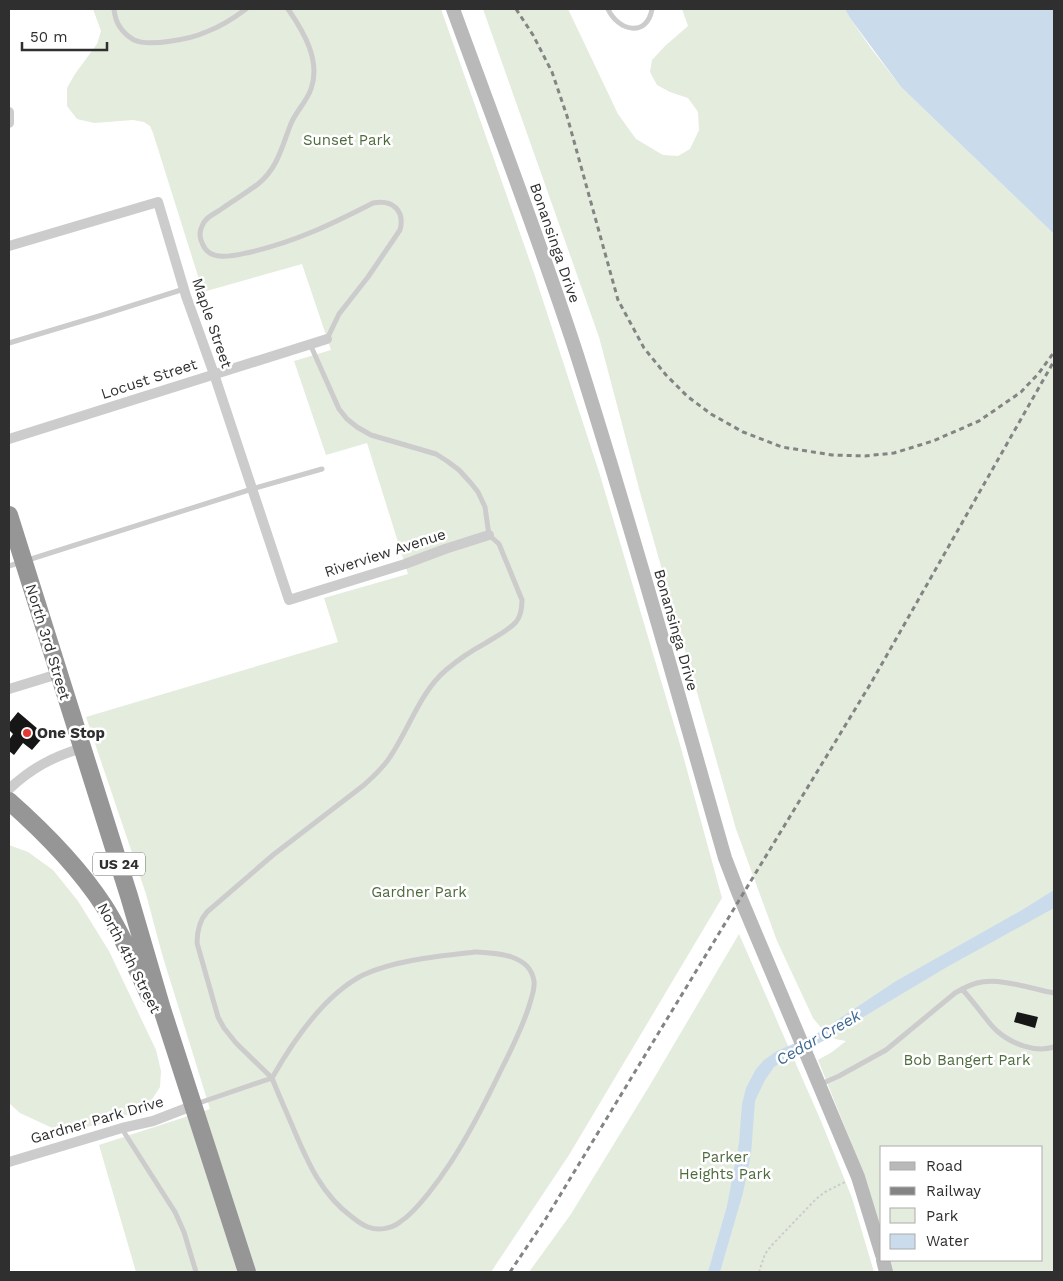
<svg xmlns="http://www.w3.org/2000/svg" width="1063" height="1281" viewBox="0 0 1063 1281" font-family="'Work Sans',sans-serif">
<rect width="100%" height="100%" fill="#fff"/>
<path fill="#e4ecdd" d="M93 9H441L534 273 600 475 681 748 722 898 569 1155 491 1272H136L99 1145 210 1109 162 954 146 894 86 717 338 642 324 598 408 574 367 443 326 455 294 361 331 350 302 264 203 292 153 133 150 126 144 122 133 120 94 123 77 119 67 106V88L75 74 97 44 101 31Z
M483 9H568L618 114 636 139 663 155 678 156 690 149 699 130 698 112 688 98 670 92 657 85 650 72 652 60 665 46 688 26 682 9H845L850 18 870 47 901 87 1054 234V1272H891L887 1260H1042V1147H882V1237L852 1145 818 1060 832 1052 846 1041 835 1039 822 1029 813 1018 777 941 736 829 641 496 599 337Z
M9 845 28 852 53 870 78 901 109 951 156 1050 161 1071 160 1087 151 1101 135 1112 101 1124 61 1132 20 1113 9 1103Z
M739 934 821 1121 852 1198 874 1272H529L571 1214 650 1085Z"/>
<path fill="#cadbec" d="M845 9H1054V234L901 87 850 18Z
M1054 890V908L947 967 823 1041 810 1048 789 1057 774 1067 765 1080 755 1101 751 1154 743 1193 720 1272H708L727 1206 739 1143 742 1104 746 1088 756 1069 764 1060 777 1051 818 1033 896 981 1022 910Z"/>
<path fill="#161616" d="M18 712 45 735 32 750 23 743 14 755 9 751V740L13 734 9 730V723Z
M1017 1012 1038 1017 1035 1028 1014 1022Z"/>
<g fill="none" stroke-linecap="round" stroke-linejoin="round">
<path stroke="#ccc" stroke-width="2" stroke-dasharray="2.5 2.5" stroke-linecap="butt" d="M759 1272 765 1254 771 1246 816 1199 825 1192 847 1181"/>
<path stroke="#ccc" stroke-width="5" d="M114 9C115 22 122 33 134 40 149 47 191 39 206 32 220 27 234 18 246 9
M288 9C304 32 321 61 311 89 306 103 295 112 290 126 282 147 277 169 258 184 246 193 233 201 220 210 214 214 206 217 203 224 199 231 199 238 203 245 211 263 236 255 251 252 297 241 332 224 373 203 393 199 405 211 400 230L368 277 339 314 327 339
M608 9C618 31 647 38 652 9
M9 343 99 316 184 289
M9 566 252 489 322 469
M475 952C496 953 530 954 534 981 535 988 532 996 530 1003 523 1027 511 1050 500 1072 485 1103 470 1133 451 1162 440 1179 417 1211 400 1222 391 1229 378 1231 368 1227 362 1225 357 1221 352 1217 322 1195 308 1163 294 1130 287 1113 279 1096 272 1078 293 1041 324 995 363 975 395 960 440 956 475 952Z
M962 989C970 998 977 1007 984 1016 988 1021 992 1027 997 1031 1012 1044 1035 1053 1054 1047
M821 1084 839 1076 886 1050 955 993C962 989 969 985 977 983 999 977 1032 989 1054 993
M196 1104 272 1078 236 1043 224 1028 218 1017 197 943C197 931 199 921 207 912L273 855 364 785C374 776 383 768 390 757 409 729 420 692 446 670 458 660 471 651 484 644 495 637 508 631 516 622 521 616 522 608 522 600L499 544 489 535 485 507 478 492 470 482 459 470 447 461 436 454 371 435 357 427 347 419 339 409 310 344
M122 1129 175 1212 184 1232 196 1272"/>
<path stroke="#ccc" stroke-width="10" d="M9 112V123
M9 246 158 202 186 296 214 374 289 600 405 564 445 549 489 535
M9 439 327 339
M9 689 58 674
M9 789C32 768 52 757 82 748
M9 1162 122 1128 153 1121 192 1106"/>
<path stroke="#b9b9b9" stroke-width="14" d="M453 9C495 124 539 238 577 355 630 522 677 690 725 858L738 892 858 1177 882 1255
M883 1260 886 1272"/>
<path stroke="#969696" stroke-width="18" d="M9 515 129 896 162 1009 247 1272
M9 801C44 832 78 866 104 906 122 934 135 965 149 995"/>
<path stroke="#848484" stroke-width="3" stroke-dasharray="5 4" stroke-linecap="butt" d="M516 9 533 35 552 72 567 116 618 300 644 348 666 375 687 396 711 414 743 432 782 447 832 455 865 456 894 453 933 441 979 421 1021 392 1039 373 1054 352
M510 1272 545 1220 871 683 1054 361"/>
</g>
<circle fill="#e33834" stroke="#fff" stroke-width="2" cx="27" cy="733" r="5"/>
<g text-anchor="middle" stroke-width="5" stroke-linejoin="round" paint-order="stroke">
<rect fill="#fff" stroke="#6d6d6d" stroke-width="1" x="93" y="852.5" width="52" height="23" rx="4"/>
<g font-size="14" font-weight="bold" fill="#2f2f2f">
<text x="119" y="869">US 24</text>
</g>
<g font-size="15" fill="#4e6b3d" stroke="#fff">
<text x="347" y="145">Sunset Park</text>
<text x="419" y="897">Gardner Park</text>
<text x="967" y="1065">Bob Bangert Park</text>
<text x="725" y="1162">Parker<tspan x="725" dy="17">Heights Park</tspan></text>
</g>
<g font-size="15" fill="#2f2f2f" stroke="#fff">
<text transform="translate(555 243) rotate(71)" y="5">Bonansinga Drive</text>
<text transform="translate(212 323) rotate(71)" y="5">Maple Street</text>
<text transform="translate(149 379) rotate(-18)" y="5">Locust Street</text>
<text transform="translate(385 553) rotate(-18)" y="5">Riverview Avenue</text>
<text transform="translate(676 630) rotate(74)" y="5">Bonansinga Drive</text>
<text transform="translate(48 642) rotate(73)" y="5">North 3rd Street</text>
<text transform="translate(129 958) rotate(63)" y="5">North 4th Street</text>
<text transform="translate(97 1120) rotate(-16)" y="5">Gardner Park Drive</text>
</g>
<g font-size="15" font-weight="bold" fill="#2f2f2f" stroke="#fff" text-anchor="start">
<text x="37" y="738">One Stop</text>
</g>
<g font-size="16" font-style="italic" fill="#3e6991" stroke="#fff">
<text transform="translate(818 1037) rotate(-30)" y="6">Cedar Creek</text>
</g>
</g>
<rect width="1063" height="1281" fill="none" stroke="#2f2f2f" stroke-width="20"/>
<rect x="880" y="1146" width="162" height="115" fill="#ffffff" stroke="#acacac"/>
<rect x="890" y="1162" width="25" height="8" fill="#b9b9b9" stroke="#acacac"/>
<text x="926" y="1171" font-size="15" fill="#2f2f2f">Road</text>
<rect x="890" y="1187" width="25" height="8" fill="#848484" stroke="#acacac"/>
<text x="926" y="1196" font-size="15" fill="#2f2f2f">Railway</text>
<rect x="890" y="1208" width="25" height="15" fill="#e4ecdd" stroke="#acacac"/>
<text x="926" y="1221" font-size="15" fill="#2f2f2f">Park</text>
<rect x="890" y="1234" width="25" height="15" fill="#cadbec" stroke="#acacac"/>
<text x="926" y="1246" font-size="15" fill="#2f2f2f">Water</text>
<path d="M22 42v8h85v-8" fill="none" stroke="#2f2f2f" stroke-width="2.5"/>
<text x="30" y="42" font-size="15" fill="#2f2f2f" stroke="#ffffff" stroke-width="4" paint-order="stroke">50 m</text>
</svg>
